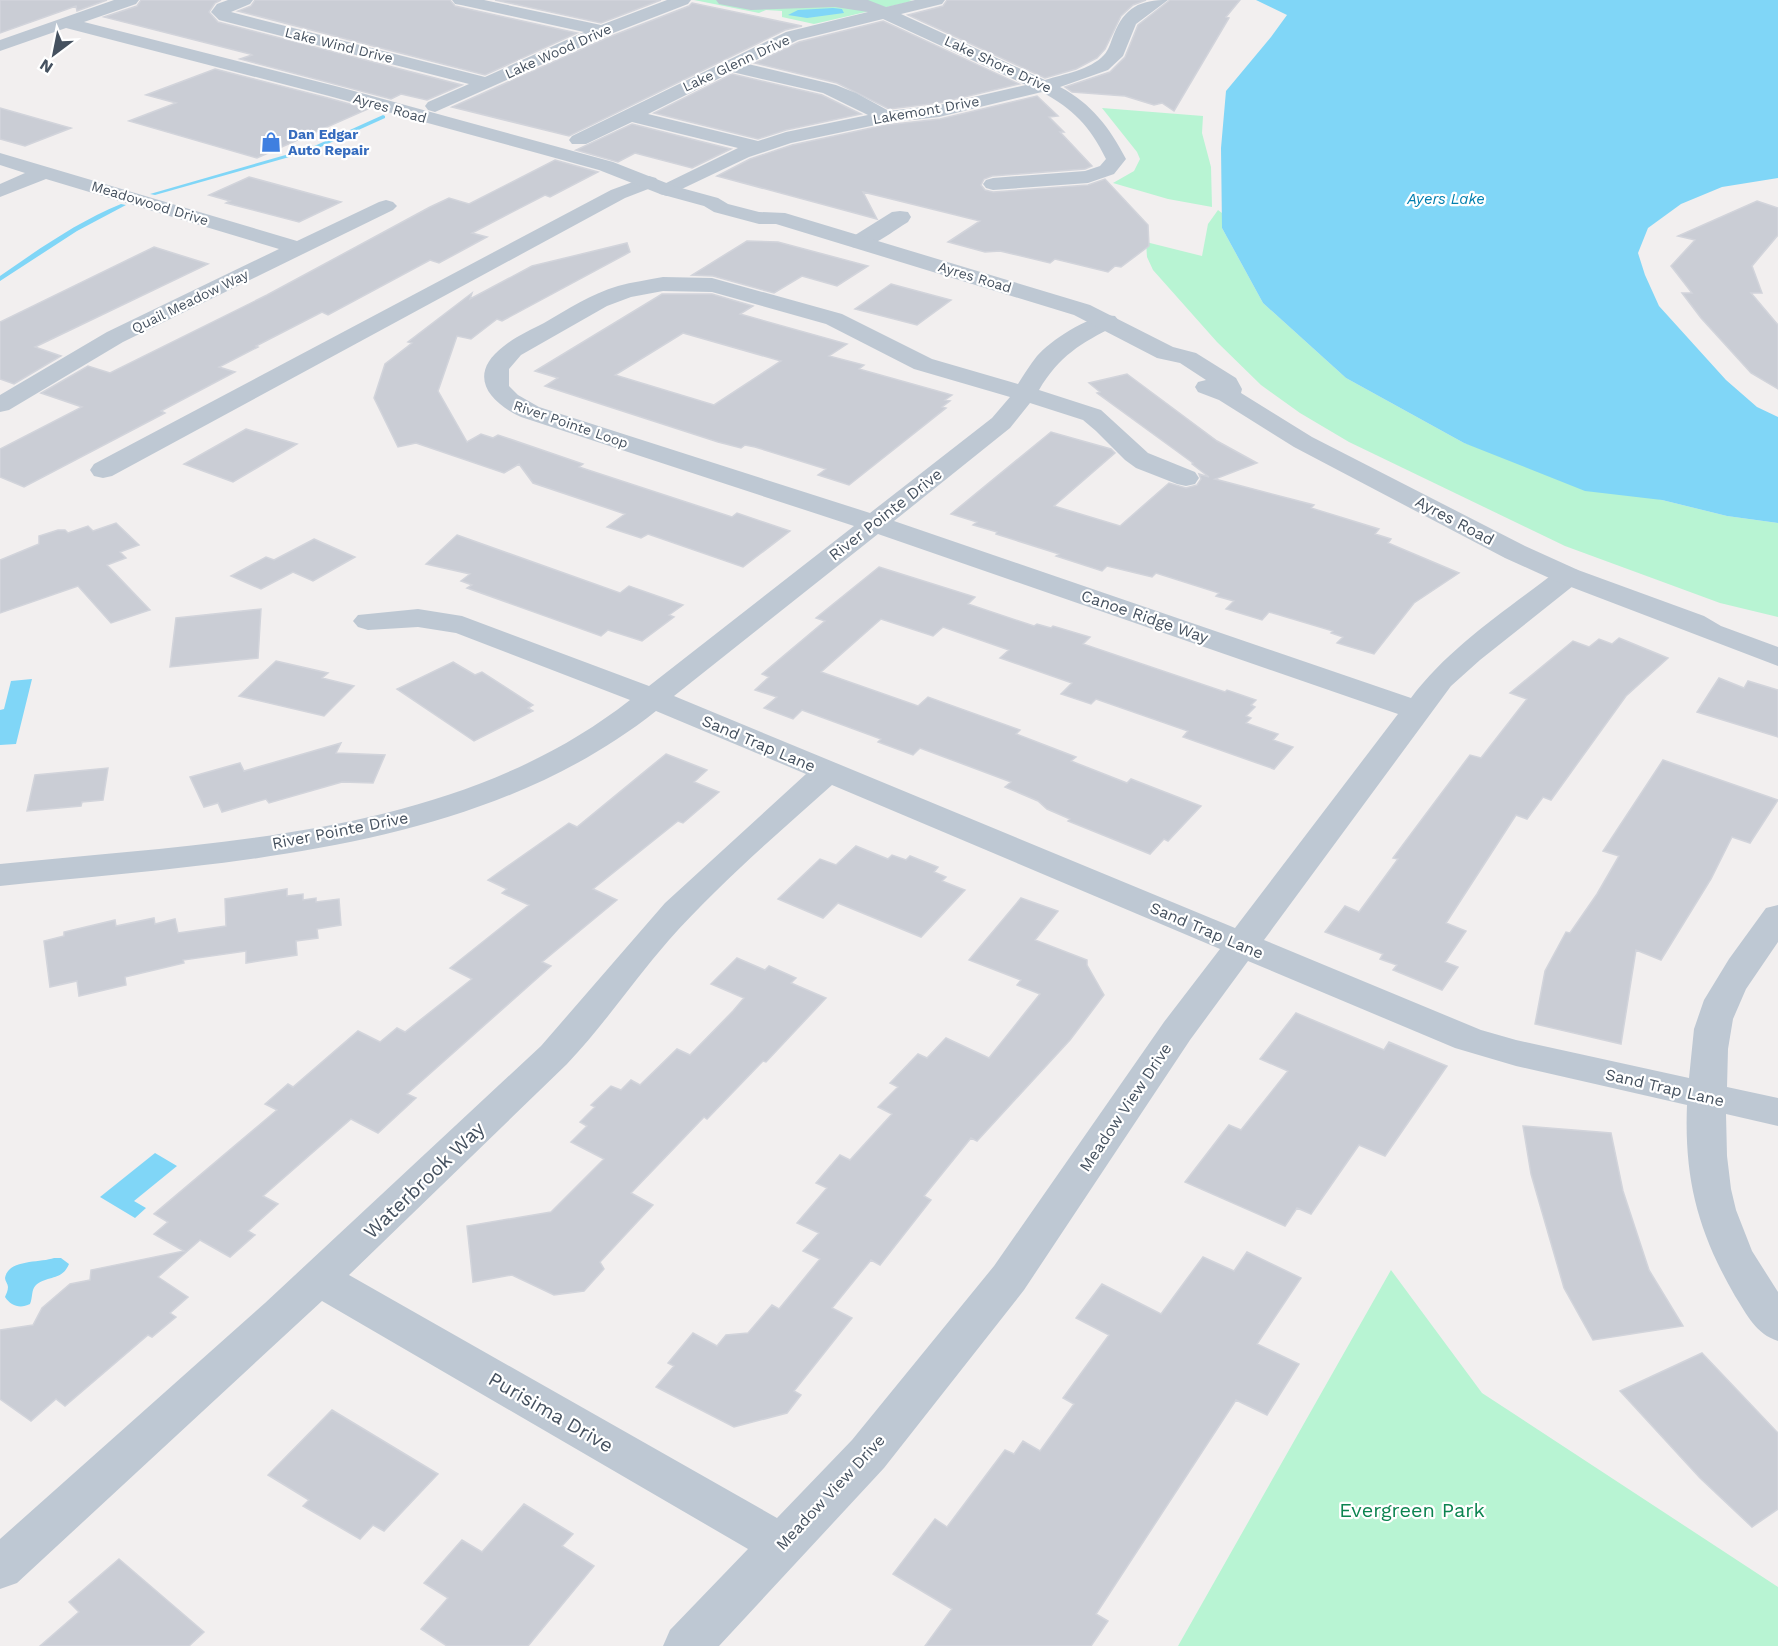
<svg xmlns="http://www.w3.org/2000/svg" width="1778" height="1646" viewBox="0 0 1778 1646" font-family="'Work Sans',sans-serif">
<rect width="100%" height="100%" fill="#f2efef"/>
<path fill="#b8f4d3" d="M694 0H909L913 1 814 24 782 17V11L766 10 759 13Z
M1102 108 1203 116 1202 133 1211 167 1212 207 1168 199 1113 183 1134 171 1140 159 1137 152Z
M1218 210 1222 213V228L1263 303 1346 378 1464 443 1662 500 1727 516 1778 523V617L1720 603 1565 546 1349 442 1300 413 1261 385 1217 342 1153 270 1147 257 1146 242 1202 256 1208 224Z
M1391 1270 1482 1393 1778 1587V1646H1178Z"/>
<path fill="#80d6f7" d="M1256 0H1778V178L1722 187 1681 204 1648 228 1638 253 1645 275 1659 306 1726 380 1757 407 1778 417V523L1727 516 1662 500 1585 491 1464 443 1346 378 1263 303 1222 228 1221 148 1226 91 1271 37 1287 15Z
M833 8 842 9 844 13 807 18 788 15 798 10Z
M32 679 16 744 0 745V710L4 709 11 681Z
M155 1153 177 1166 134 1201 146 1208 135 1218 100 1197Z
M54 1258H61L69 1264C62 1281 48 1275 36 1285 31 1290 33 1297 30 1304 20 1309 11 1306 5 1297 6 1294 8 1291 8 1287 8 1284 5 1281 5 1278 8 1259 40 1263 54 1258Z"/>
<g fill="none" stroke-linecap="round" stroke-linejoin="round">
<path fill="#80d6f7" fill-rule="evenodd" d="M383 115 385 116V118L314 150 155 195 150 194 310 148Z
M121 204 126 205 77 231 0 281V276C39 249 77 222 121 204Z"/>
</g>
<path fill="#cacdd5" stroke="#d2d4db" stroke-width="1.5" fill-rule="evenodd" d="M0 0H107L77 11 76 6 0 33Z
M141 0H221L215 3 209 12 218 22 462 85 427 100 401 94 391 99 240 59 252 55 250 54 104 17 137 6Z
M255 0H450L455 6 577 33 485 75 238 11 251 6Z
M495 0H661L601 23Z
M947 0H1146L1133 5 1121 16 1105 49 1097 58 1076 69 1045 78 908 15 943 6Z
M1170 0H1240L1226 17 1229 18 1174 111 1162 103 1154 105 1125 96 1072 92 1065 87 1110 72 1125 57 1138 25Z
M692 3 802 26 785 30 569 136 452 107 609 37 689 6Z
M883 21 1019 84 939 103 889 109 837 83 755 63 799 42Z
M215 69 328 98 368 109 257 158 129 121 176 103 146 95Z
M732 74 822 95 861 114 786 130 758 139 654 113Z
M1037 96 1058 116 1049 117 1064 132H1060L1092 166 1085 169 992 176 984 179 981 185 985 190 993 192 1088 185 1105 179 1148 225 1149 246 1121 267 1115 266 1108 272 1055 259 1050 263 1000 251 985 252 948 242 980 221 863 192 877 219 717 176 750 159 792 145 885 125 940 119Z
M0 108 71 128 25 146 0 139Z
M632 124 731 149 692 168 635 153 618 162 576 150Z
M555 160 598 172 550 197 545 195 472 233 487 237 439 263 430 260 328 315 322 312 256 346 258 347 219 367 235 372 161 411 165 413 24 487 0 477V449L82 407 41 393 88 366 110 373 267 295 430 207 449 198 469 204Z
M249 177 341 202 299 222 226 203 230 201 209 195Z
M1757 201 1778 208V235L1752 266 1762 293H1751L1778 325V389L1751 373 1701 318 1682 293H1692L1671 266 1695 240 1678 236Z
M747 241 778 242 868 266 837 286 802 276 774 293 713 276 692 275Z
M627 243 630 252 502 321 497 319 471 339 457 336 438 391 467 442 481 434 493 438 498 435 583 464 579 467 732 517 737 513 790 531 743 567 648 534 641 538 607 527 625 514 533 483 519 464 504 473 416 443 398 447 374 398 385 364 412 343 408 342 472 293 470 299 532 266Z
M154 247 208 264 35 347 61 356 14 384 0 379V322Z
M891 284 951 300 917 325 855 309Z
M662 294H712L753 306 740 314 847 344 829 356 864 365 859 369 952 395 945 400 950 401 942 407 946 408 849 485 818 475 826 469 755 447 745 445 741 448 718 442 545 386 558 378 535 371ZM683 333 781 361 714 405 615 375Z
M1127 374 1217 441 1257 463 1215 479 1314 505 1311 508 1379 529 1375 534 1391 539 1388 543 1459 573 1414 603 1374 654 1337 643 1343 637 1331 633 1333 631 1269 612 1262 620 1226 609 1234 601 1216 596 1219 593 1156 573 1152 577 1107 566 1102 571 1056 556 1059 554 996 534 997 532 973 525 977 522 951 514 1051 432 1111 449 1115 453 1054 506 1120 526 1169 483 1186 488 1197 485 1201 479 1199 474 1209 477 1192 464 1193 463 1097 393 1100 392 1089 383Z
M246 429 297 444 233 482 184 464Z
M116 523 139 545 120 552 126 558 107 565 150 610 111 623 78 586 0 613V560L39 544V536L58 530H65L68 533 88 526 93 531Z
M457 535 620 593 629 586 683 605 669 615 674 617 642 641 608 630 601 636 467 588 472 585 461 581 470 574 426 564Z
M314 539 355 557 313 581 293 572 261 589 231 576 266 557 274 560Z
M879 567 975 597 968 604 1034 626 1037 624 1051 628 1053 626 1090 637 1083 644 1225 692 1227 690 1256 700 1251 705 1255 707 1246 716 1251 718 1246 723 1278 734 1273 740 1293 747 1274 769 1183 737 1188 731 1096 699 1091 704 1061 694 1072 683 1000 658 1009 650 943 627 933 636 881 619 821 672 918 706 928 697 1020 730 1016 734 1076 757 1071 761 1127 783 1131 779 1201 806 1168 841 1164 839 1150 854 1068 821 1070 819 1047 809 1038 801 1005 787 1011 782 920 748 913 755 878 742 881 739 802 710 793 719 764 708 777 697 755 690 769 677 762 674 825 621 816 618Z
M261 609 258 658 170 667 176 618Z
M1619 638 1668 658 1626 696 1551 800 1543 797 1527 819 1516 815 1446 923 1466 931 1445 962 1458 967 1442 990 1393 970 1397 965 1380 959 1383 954 1325 932 1345 906 1359 912 1398 859 1393 858 1470 755 1481 758 1527 699 1510 693 1573 641 1589 647 1599 639 1612 644Z
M276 661 328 673 322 678 354 686 324 716 239 696Z
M453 662 475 675 482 672 533 705 528 708 533 711 474 741 397 689Z
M1719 678 1744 688 1748 681 1778 690V737L1697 712Z
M341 743 336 753 385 755 373 783 342 782 269 803 266 799 222 812 218 803 204 807 190 777 240 763 244 771Z
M666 754 707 770 694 782 719 792 683 823 678 821 593 889 617 900 542 962 551 966 407 1094 416 1098 378 1133 351 1119 263 1196 278 1204 248 1231 255 1235 230 1257 200 1240 158 1277 188 1297 170 1313 176 1317 152 1337 148 1335 65 1406 56 1399 31 1421 0 1399V1330L33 1325 42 1308 70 1284 90 1280 91 1270 184 1251 154 1234 168 1222 154 1214 277 1110 265 1104 288 1084 293 1087 358 1031 380 1042 397 1028 405 1032 472 979 450 968 529 905 502 893 507 889 488 880 569 823 577 827Z
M1663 760 1778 800 1750 843 1732 837 1711 879 1661 960 1636 950 1621 1044 1535 1024 1545 971 1566 932 1570 933 1597 894 1619 856 1603 851Z
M108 768 103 800 82 802 81 806 27 811 35 775Z
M856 846 888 859 892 855 906 860 910 856 938 867 934 872 946 877 942 881 965 890 921 937 838 903 823 918 778 899 820 859 836 865Z
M287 889V896L303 894V900L316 898V902L339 899 341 925 317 929 318 938 296 941 297 955 246 963V951L183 960 184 963 125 977 126 985 79 996 77 981 50 987 44 941 64 936V932L115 920 116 926 154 918 155 924 175 919 178 933 226 926 225 899Z
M1021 898 1058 911 1035 940 1087 960V965L1104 995 1070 1040 977 1141 971 1138 924 1196 931 1200 880 1265 871 1260 832 1308 852 1318 794 1391 801 1395 787 1413 734 1427 656 1387 674 1366 668 1363 693 1333 717 1346 726 1335 748 1333 772 1305 779 1309 820 1259 803 1251 819 1233 797 1223 827 1188 816 1183 840 1155 850 1160 892 1114 878 1107 898 1087 890 1083 918 1054 927 1058 946 1038 989 1058 1040 994 1017 985 1021 980 969 960Z
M737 958 765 970 769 966 796 978 791 983 826 998 766 1062 763 1061 707 1119 704 1117 631 1193 653 1205 600 1262 604 1269 584 1291 554 1295 512 1275 473 1282 467 1226 551 1212 604 1159 571 1142 587 1126 580 1122 595 1107 591 1105 611 1086 621 1090 631 1080 640 1085 677 1049 690 1055 733 1011 744 998 711 984Z
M1296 1013 1384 1050 1389 1042 1447 1066 1385 1156 1359 1145 1311 1214 1297 1208 1285 1226 1185 1182 1229 1125 1241 1130 1288 1071 1260 1059Z
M1523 1126 1611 1133 1623 1191 1649 1270 1683 1326 1593 1340 1564 1288 1531 1174Z
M1247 1252 1301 1278 1257 1344 1299 1364 1267 1415 1236 1400 1096 1614 1108 1621 1091 1646H925L952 1609 893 1574 935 1519 947 1527 1005 1450 1014 1454 1023 1441 1040 1451 1074 1404 1063 1398 1109 1335 1076 1318 1102 1284 1161 1314 1203 1257 1234 1271Z
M1702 1353 1778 1433V1509L1752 1527 1700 1478 1620 1391Z
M332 1410 438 1474 384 1531 373 1525 360 1539 303 1506 309 1500 268 1475Z
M524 1504 573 1534 562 1546 594 1566 528 1646H447L421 1629 448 1598 424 1583 462 1540 482 1552Z
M119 1559 204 1632 189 1646H40L79 1612 69 1602Z"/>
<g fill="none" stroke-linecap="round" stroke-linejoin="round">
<path fill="#bec8d3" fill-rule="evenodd" d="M228 0H253L250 4 231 12 485 77 584 32 461 5 455 4 452 0H484L601 25 667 0H691L688 4 608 35 435 112 428 110 425 106 428 102 469 84 219 20 211 12 217 4Z
M716 0H868L886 7 915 0H945L942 4 901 14 1045 80C1064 74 1090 70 1104 55 1109 50 1111 41 1114 34 1125 7 1140 0 1168 0L1136 24 1123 56 1108 70 1060 87C1091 103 1110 128 1126 159L1114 174 1088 183 993 190 986 188 983 184 986 180 993 178 1085 171 1100 166 1106 159C1090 126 1073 109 1042 92L939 117 885 123 791 143 749 157 667 196 660 194 657 190 660 186 738 148 632 122 586 144H572L569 140 572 136 786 32 868 12 835 7 751 10 719 4ZM883 19 1026 85 939 105 889 111 856 93 836 85 748 64 798 40ZM732 72 823 93 868 115 786 132 758 141 648 114Z
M0 153 297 241 379 202 386 200 393 202 397 206 393 210 123 342 9 410 0 412V395L107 332 279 249 46 179 0 197V184L25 173 0 165Z
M649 176 656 178 659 182 656 186 625 198 112 476 103 478 94 476 90 470 94 464 611 190Z
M900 211 908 212 911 217 908 222C892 231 871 251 852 247L849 242 852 237 892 212Z
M663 277 712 278 842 314 932 359 1018 384C1024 374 1030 365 1037 356 1051 340 1094 311 1115 316L1119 321 1115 326C1081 343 1059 356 1039 390L1101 410 1148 453 1195 472 1199 478 1195 484 1186 486 1177 484 1136 468 1125 460 1096 431 1083 420 1030 403 1010 428 894 521 1411 698C1450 646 1507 610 1558 570L1568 568 1578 570 1582 576 1578 582 1480 660 1451 686 1264 940 1481 1030 1516 1040 1689 1078 1694 1029 1704 1000 1729 959 1766 908 1778 905V942L1746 989 1733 1019 1728 1049 1727 1087 1778 1098V1126L1726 1114 1727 1156 1731 1189 1736 1210 1752 1251 1778 1292V1341C1756 1334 1747 1315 1735 1296 1698 1232 1684 1179 1687 1105L1516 1066 1455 1048 1248 961 1190 1040 1024 1290 884 1468 719 1646H663L670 1630 748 1549 322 1301 17 1583 0 1589V1539L265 1303 541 1046 665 903 806 774 656 711C476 854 220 863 0 886V864C213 842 454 838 630 700L456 633 418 627 368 630 358 627 353 621 358 615 418 609 462 616 649 686 854 526 521 417C487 401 467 374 504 346 516 336 531 330 544 323 568 309 591 294 618 286 632 282 648 280 663 277ZM663 291 712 292 826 324 914 369 1010 397 992 418 870 513 539 407 518 395 509 386V369L521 355 607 306 631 297ZM878 534 1398 714 1235 928 674 696ZM832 785 1220 949 1164 1022 994 1266 852 1440 777 1518 349 1275 567 1064C604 1025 634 980 669 940 719 884 776 835 832 785Z"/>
<path fill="#bec8d3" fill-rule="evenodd" d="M114 0H139L136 4 84 22 343 88 613 162 674 186 718 198 728 204 759 212 785 213 1090 305 1173 347 1196 353 1236 378 1242 389 1241 393 1312 437 1525 546 1578 570 1704 616 1721 626 1778 647V666L1558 582 1505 558 1294 447 1219 400 1198 392 1195 387 1198 382 1206 380 1180 363 1157 358 1074 315 776 224H759L714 212 704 206 660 194 599 170 329 96 66 28 0 51V40Z"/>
</g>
<defs>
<g id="shop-bare" transform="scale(1.62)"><path d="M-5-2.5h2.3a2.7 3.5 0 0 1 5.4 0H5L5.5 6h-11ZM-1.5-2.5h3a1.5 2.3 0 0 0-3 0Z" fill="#3f7fe0" stroke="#fff" stroke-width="2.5" paint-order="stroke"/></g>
</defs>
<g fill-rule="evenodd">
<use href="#shop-bare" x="271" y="142"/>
</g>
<g text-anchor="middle" stroke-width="4.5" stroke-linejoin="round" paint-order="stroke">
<g font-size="14" fill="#45515f" stroke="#fff">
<text transform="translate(339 45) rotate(14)" y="5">Lake Wind Drive</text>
<text transform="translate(558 51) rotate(-24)" y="5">Lake Wood Drive</text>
<text transform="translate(736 63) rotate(-25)" y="5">Lake Glenn Drive</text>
<text transform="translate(998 64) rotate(25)" y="5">Lake Shore Drive</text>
<text transform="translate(390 108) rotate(16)" y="5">Ayres Road</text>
<text transform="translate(926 110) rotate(-10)" y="5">Lakemont Drive</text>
<text transform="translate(150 203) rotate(17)" y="5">Meadowood Drive</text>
<text transform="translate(975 277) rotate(17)" y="5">Ayres Road</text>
<text transform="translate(190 301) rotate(-26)" y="5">Quail Meadow Way</text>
<text transform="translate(571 424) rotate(19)" y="5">River Pointe Loop</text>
</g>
<g font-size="14" font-weight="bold" fill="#366cbe" stroke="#fff" text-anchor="start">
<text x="288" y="139">Dan Edgar<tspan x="288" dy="16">Auto Repair</tspan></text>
</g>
<g font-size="15" font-style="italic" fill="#017eae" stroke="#fff">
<text x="1446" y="204">Ayers Lake</text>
</g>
<g font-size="16" fill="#45515f" stroke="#fff">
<text transform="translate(885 514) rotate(-38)" y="6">River Pointe Drive</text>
<text transform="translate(1455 520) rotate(28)" y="6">Ayres Road</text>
<text transform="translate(1145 616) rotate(19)" y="6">Canoe Ridge Way</text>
<text transform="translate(759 743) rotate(23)" y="6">Sand Trap Lane</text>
<text transform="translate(340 830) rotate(-11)" y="6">River Pointe Drive</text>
<text transform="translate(1207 930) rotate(23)" y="6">Sand Trap Lane</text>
<text transform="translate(1665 1087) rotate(13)" y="6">Sand Trap Lane</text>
<text transform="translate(1125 1107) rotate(-56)" y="6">Meadow View Drive</text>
<text transform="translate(830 1492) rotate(-47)" y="6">Meadow View Drive</text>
</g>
<g font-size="20" fill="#45515f" stroke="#fff">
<text transform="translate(424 1180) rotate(-44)" y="7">Waterbrook Way</text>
<text transform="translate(551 1412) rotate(30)" y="7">Purisima Drive</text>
</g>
<g font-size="20" fill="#0c8450" stroke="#fff">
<text x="1412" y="1517">Evergreen Park</text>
</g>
</g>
<g transform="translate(54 54) rotate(212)" stroke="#ffffff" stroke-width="4.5" paint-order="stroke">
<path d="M0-4.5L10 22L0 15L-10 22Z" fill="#45515f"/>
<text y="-9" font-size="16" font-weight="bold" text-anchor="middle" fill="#45515f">N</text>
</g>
</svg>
